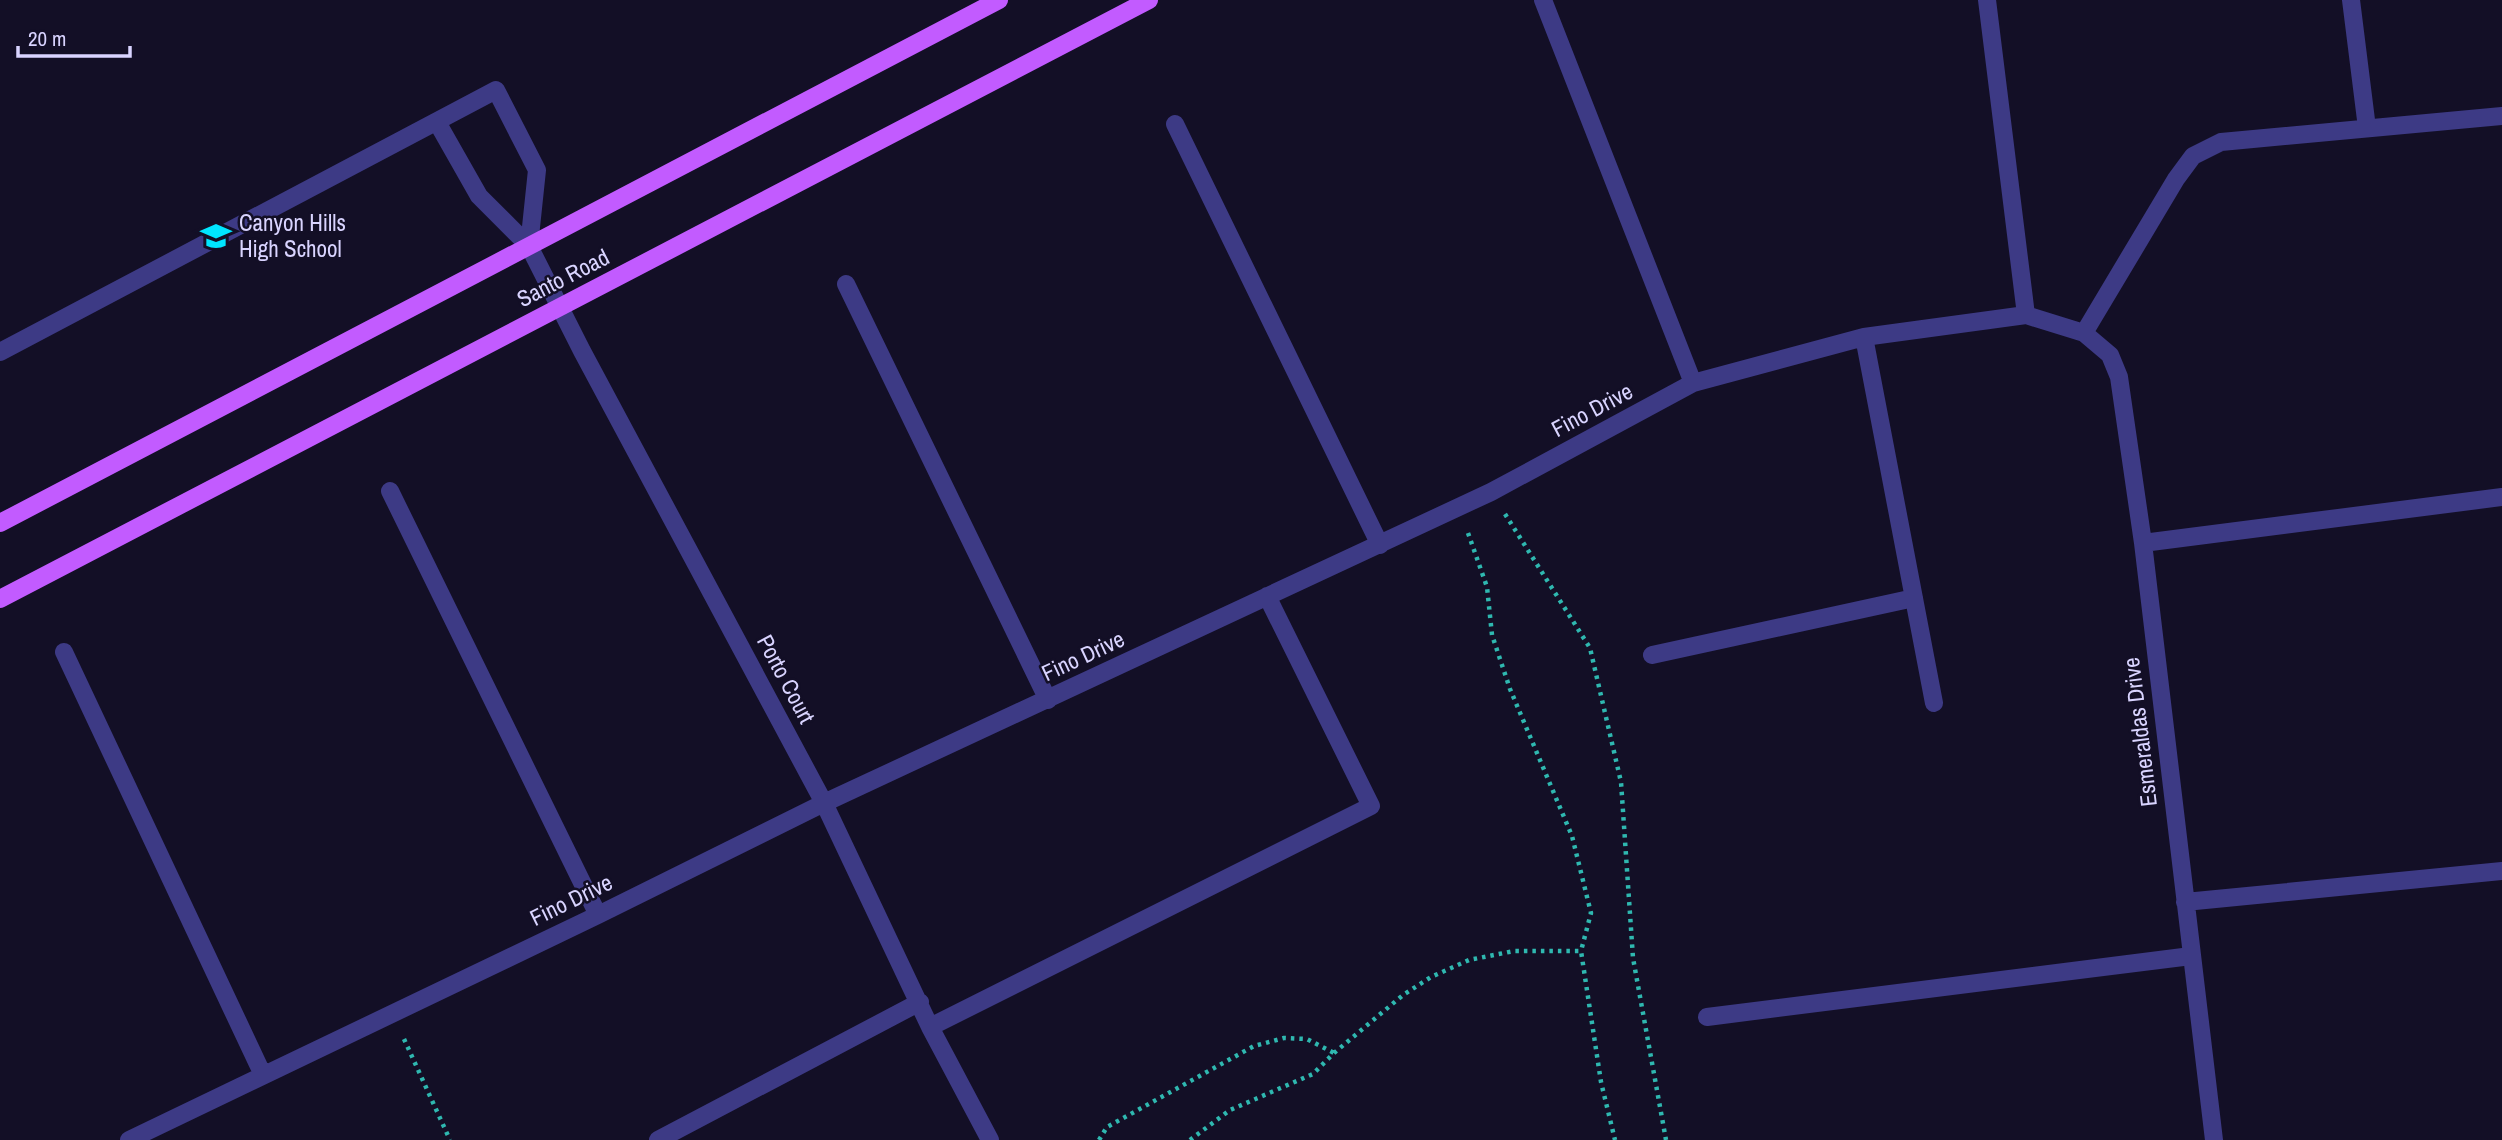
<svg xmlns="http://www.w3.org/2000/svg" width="2502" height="1140" viewBox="0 0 2502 1140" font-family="'Archivo Narrow',sans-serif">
<rect width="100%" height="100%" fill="#130f26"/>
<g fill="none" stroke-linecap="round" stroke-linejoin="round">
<path stroke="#2fb8b0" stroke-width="4.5" stroke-dasharray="3.5 5" stroke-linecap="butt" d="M1505 514 1590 648 1621 782 1633 958 1666 1140
M1468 533 1487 587 1492 635 1510 689 1572 836 1591 913 1581 951
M404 1039 450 1140
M1099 1140 1107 1127 1254 1046 1284 1038 1307 1039 1334 1053
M1190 1140 1230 1110 1313 1074 1334 1053 1403 995 1431 977 1469 960 1514 951H1581L1601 1082 1615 1140"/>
<path stroke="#3d3a85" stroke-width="18" d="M1543 0 1693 383
M1987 0 2026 315
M2351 0 2367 128
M437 122 479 196 529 246 582 351 824 803 930 1027 990 1140
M1175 124 1380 545
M846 284 1048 700
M2084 333 2176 179 2193 156 2221 142 2502 116
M1864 337 1934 703
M0 352 496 90 537 170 529 246
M390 491 598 915
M2143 543 2502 497
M64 652 263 1075
M1652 655 1914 598
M2185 902 2502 871
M1707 1017 2191 956
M930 1027 1371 806 1267 596
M129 1140 598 915 824 803 1491 492 1693 383 1864 337 2026 315 2084 333 2110 355 2119 377 2143 543 2214 1140
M658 1140 920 1002"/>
<path stroke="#c25bff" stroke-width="18" d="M0 523 999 0
M0 599 1149 0"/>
</g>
<defs>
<g id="school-bare" transform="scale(2.415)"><path d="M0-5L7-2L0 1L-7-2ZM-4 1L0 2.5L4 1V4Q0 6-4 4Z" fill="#00e5ff" stroke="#130f26" stroke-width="2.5" paint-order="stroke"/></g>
</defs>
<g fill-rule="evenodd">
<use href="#school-bare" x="216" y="236"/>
</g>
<g text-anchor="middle" stroke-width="5" stroke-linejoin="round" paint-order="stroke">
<g font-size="23" fill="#d9d4ff" stroke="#130f26" text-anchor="start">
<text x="239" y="231">Canyon Hills<tspan x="239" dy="26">High School</tspan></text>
</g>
<g font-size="23" fill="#d9d4ff" stroke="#130f26">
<text transform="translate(563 278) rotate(-27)" y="8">Santo Road</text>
<text transform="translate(1592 410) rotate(-28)" y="8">Fino Drive</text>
<text transform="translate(1083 656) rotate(-25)" y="8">Fino Drive</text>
<text transform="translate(786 679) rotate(62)" y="8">Porto Court</text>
<text transform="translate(2140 732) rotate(-97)" y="8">Esmeraldas Drive</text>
<text transform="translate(571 900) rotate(-26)" y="8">Fino Drive</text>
</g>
</g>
<path d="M18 46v10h112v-10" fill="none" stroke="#d9d4ff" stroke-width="3.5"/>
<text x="28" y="46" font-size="21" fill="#d9d4ff" stroke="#130f26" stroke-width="5" paint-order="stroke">20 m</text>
</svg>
